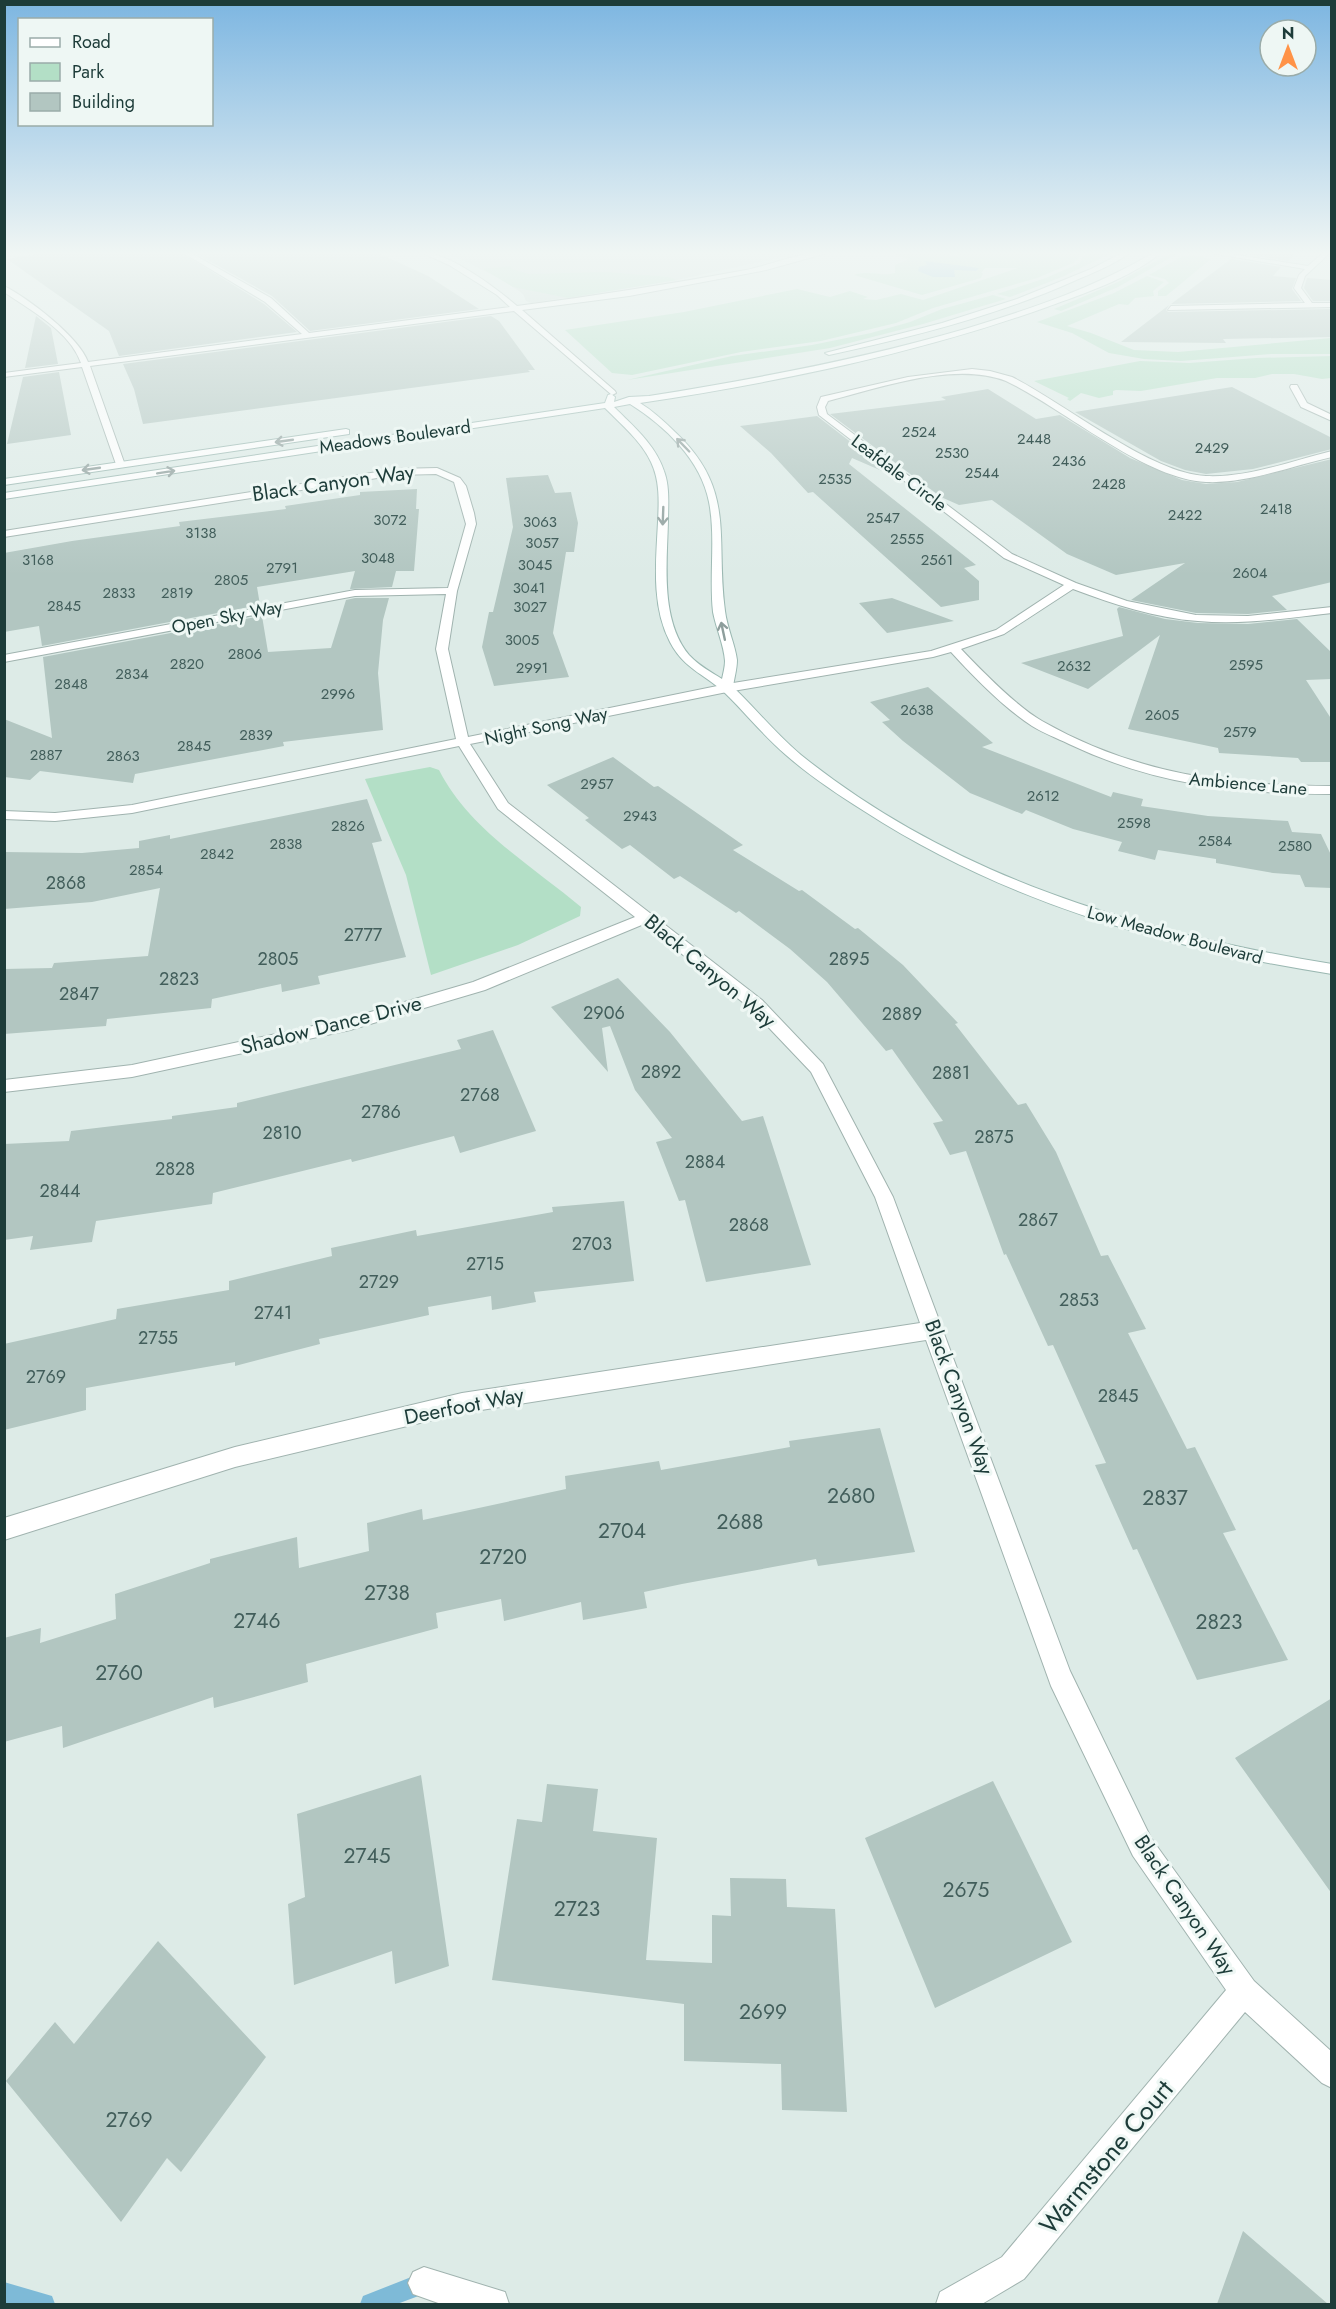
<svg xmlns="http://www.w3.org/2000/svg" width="1336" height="2309" viewBox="0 0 1336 2309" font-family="Jost,sans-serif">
<rect width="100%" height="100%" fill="#ddebe7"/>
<path fill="#cbdbd6" d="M446 252H805L677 280 531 303 526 301 523 294 503 280Z"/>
<path fill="#b3dfc6" d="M903 252H946L952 256 962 257 957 254 964 252H1085L1073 263 1037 278 933 308 896 323 821 341 741 352 632 375 612 373 565 330 684 312 797 289 830 297 850 291 868 297 863 299 876 300 901 294 923 300 1018 268H985L981 273H983L981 278 922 295 854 275C869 270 881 277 895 273V265L909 259 894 255Z
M1092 252H1114L1062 277 1010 297 997 294 1046 278 1080 263 1082 257Z
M1176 253H1179L1118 287 1061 311 1054 309 1118 282 1167 255Z
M1195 255 1211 259 1166 296H1158V291L1169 283 1165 279 1149 275 1183 256Z
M511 266 512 269 529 274 606 272 669 277 677 280 568 298 513 287 483 269Z
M1147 276 1164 282 1153 291 1154 296 1135 298 1128 305 1119 304 1067 326 1091 333 1134 350 1178 352 1331 338V354H1271L1181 361 1144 359 1109 353 1072 333 1037 322 1114 293Z
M993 295 1006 299 923 324 830 348 627 380 732 356 812 345 871 333 910 322 942 309Z
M1331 356V378L1322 379 1294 374H1272L1255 378H1217L1141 391 1116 390 1113 391V395L1099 398 1081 393 1070 401 1067 399 1069 398 1034 381 1140 361 1189 363 1256 358Z
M430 767 439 770C469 829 531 865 581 907L580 916 518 945 431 975 406 875 365 779Z"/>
<path fill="#7ebad7" d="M925 261 979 268 976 271 954 270 955 277H933L918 271 919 267 927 265Z"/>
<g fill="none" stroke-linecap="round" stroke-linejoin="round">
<path fill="#7ebad7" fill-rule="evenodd" d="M424 2272 432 2275 435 2283 432 2291 397 2304H360L363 2296Z
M4 2282 52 2296 55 2304H4Z"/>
</g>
<path fill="#b2c6c1" d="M48 252H180L264 304 297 332 119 356 109 331 7 259Z
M193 252H376L428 276 479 309 310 331 272 296Z
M1240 252H1297L1288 261 1239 253Z
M1231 259 1281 267 1273 276 1296 278 1292 289 1301 301 1171 304Z
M1307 278 1332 280V301H1313L1304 288Z
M1169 305 1166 310 1168 312 1332 309V337L1223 339 1226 343 1121 342Z
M36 316 51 328 58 364 25 368Z
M491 316 499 321 535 370H528L530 372 143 424 134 389 123 364Z
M59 372 71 435 7 444 23 377Z
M1232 387 1332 438V449L1253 469 1206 474 1185 470 1161 461 1075 412Z
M988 389 1036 419 1060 415 1130 458 1182 480 1206 484 1237 482 1332 459V582L1272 596 1287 610 1248 614 1196 613 1131 600 1185 563 1116 575 1067 554 992 500 959 505 941 497 830 414 946 400 941 397Z
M817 416 896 477 852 458 849 464 976 565 964 568 979 581V600L941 607 813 492 808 493 771 453 740 426Z
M548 475 555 493 571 492 578 523 574 552H566L553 633 569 677 494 686 482 647 489 612H493L513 527 506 478Z
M417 489 416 509H419L414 571H396L392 587 350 589 355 571 257 587 260 605 42 646 39 626 4 632V553L72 541 180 526 179 522 286 509 285 506 360 495V492Z
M355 598H389L383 620 378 673 383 730 283 742 284 746 135 774 133 783 40 771 30 780 4 777V719L52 738 43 657 262 616 268 652 331 648 346 600Z
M892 598 954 621 887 633 859 603Z
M1119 607 1165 619 1198 623 1248 624 1297 619 1332 653V679L1306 680 1332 720V762H1301L1298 758 1219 753 1218 748 1128 729 1160 635 1088 689 1021 663 1123 636 1117 609Z
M928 687 993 743 982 747 1111 797 1113 792 1143 799 1141 806 1208 816 1288 821 1292 832 1321 834 1332 857V888L1305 887 1300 875 1273 873 1216 863V859L1158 850 1155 860 1118 851 1122 842 1073 829 1026 810 1022 814 970 793 903 741 882 722 890 720 870 702Z
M613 757 654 787 658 786 743 845 733 850 799 891 802 890 855 929 858 928 903 965 958 1023 955 1024 1018 1105 1026 1103 1056 1152 1101 1256 1108 1255 1146 1329 1128 1333 1187 1449 1195 1447 1236 1530 1223 1533 1288 1660 1197 1680 1137 1549 1133 1550 1095 1465 1106 1463 1053 1345 1048 1346 1006 1254 1004 1255 966 1151 950 1155 933 1123 943 1121 892 1049 886 1051 827 982 790 949 739 911 736 913 680 876 674 879 630 845 622 849 585 820 589 818 547 785Z
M367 799 382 841 372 843 406 957 318 976 320 984 282 992 281 984 212 999 211 1008 107 1019 106 1026 4 1034V969L52 968 54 963 148 956 160 888 92 902 4 909V852L82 853 139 848V841L170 835V839Z
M618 978 670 1032 742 1121 763 1116 811 1265 706 1282 685 1200 679 1201 656 1142 672 1138 635 1090 610 1026 602 1028 608 1072 551 1007Z
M493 1030 536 1131 460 1153 454 1136 352 1162 351 1159 213 1193 212 1204 96 1221 92 1242 30 1250 33 1236 4 1240V1144L69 1141 71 1131 172 1119V1116L237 1107V1103L461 1049 457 1040Z
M624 1201 634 1281 534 1292 536 1302 492 1310 491 1296 428 1307 429 1315 319 1339 320 1344 235 1366V1362L86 1388V1410L4 1430V1344L116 1319 117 1309 229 1290V1281L332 1256 331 1248 416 1230 417 1236 553 1212 552 1207Z
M880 1428 915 1552 818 1566 816 1559 682 1584 644 1592 647 1608 583 1620 581 1602 504 1621 501 1599 436 1613 438 1628 306 1664 308 1682 214 1708 213 1697 63 1748 62 1726 4 1742V1638L41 1628 40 1643 116 1619 115 1594 210 1563V1559L297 1537 299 1568 369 1551 367 1523 422 1509 423 1520 566 1489 565 1476 659 1461 661 1470 790 1447 789 1441Z
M1332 1698V1894L1235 1758Z
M421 1775 449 1966 395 1984 392 1951 294 1985 288 1904 305 1897 297 1814Z
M993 1781 1072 1942 935 2008 865 1838Z
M547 1784 598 1789 593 1831 657 1838 646 1960 712 1963V1915L731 1916 730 1878 786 1879 787 1907 835 1909 847 2112 782 2110 781 2064 684 2061V2004L492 1980 517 1819 542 1822Z
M158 1941 266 2057 181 2172 167 2158 121 2222 6 2081 55 2022 74 2044Z
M1243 2231 1328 2304H1217Z"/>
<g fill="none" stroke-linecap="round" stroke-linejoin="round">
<g stroke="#a0b3af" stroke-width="2">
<path id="street" d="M182 252H189L271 298 309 333 510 307 497 295 449 265 420 252C449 252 496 288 517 306 594 296 670 284 746 270 771 265 806 250 831 252L766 270 629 296 522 310 615 391 616 393 612 395 514 311 90 366 125 465 117 467 82 367 4 377V373L81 363C70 331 30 310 4 292V286C28 298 79 337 88 362L302 334 265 302Z
M1205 252H1218L1308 266 1324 252H1331L1305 276 1301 288 1312 303H1332V307L1168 310 1171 306 1305 303 1294 288 1299 275 1305 269Z
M972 369 990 371 1012 377C1064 403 1151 474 1206 476 1248 478 1291 461 1332 451V457C1291 466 1247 484 1206 482 1144 479 1063 408 1006 381 954 361 880 388 828 401L825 407 827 414 1012 554 1076 583 1127 601 1196 615 1248 616 1332 607V613C1287 618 1243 625 1198 621 1155 618 1113 604 1073 589L1004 634 961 649C981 670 1017 707 1042 721 1135 774 1227 786 1332 786V794C1237 794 1155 785 1069 744 1057 738 1043 733 1032 726 1004 708 973 676 951 652L933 657 727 692 470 744 508 803 762 1000 823 1064 893 1197 1070 1671 1151 1838 1254 1981 1332 2052V2088L1322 2083 1245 2012 1024 2279 982 2304H936L940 2292 1002 2257 1226 1990 1133 1856 1051 1686 926 1340 462 1413 235 1467 4 1540V1518L235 1447 462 1393 920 1323 875 1197 811 1072 750 1008 644 924 485 990 350 1030 132 1077 4 1092V1080L132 1065 350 1018 473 982 635 917 498 809 459 746 132 813 55 821 4 819V811L55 813 132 805 456 739 436 649 446 594 355 596 4 662V655L355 590 448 588 466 524 454 482 436 474 396 475 4 537V531L396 469 437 468 460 478 466 486 474 513 476 524 457 591 448 649 468 737 727 684 931 651 996 630 1064 585 1004 558 819 415 817 407 821 397 908 377Z
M1291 385H1297L1307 403 1332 415V421L1301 407 1290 387Z
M424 2267 505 2292 509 2304H441L413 2294 408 2283 413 2272Z"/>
</g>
<g stroke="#9bb8b2" stroke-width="2">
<path id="secondary" d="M1124 252H1131C1115 264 1093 273 1074 281 996 316 912 337 829 355L825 353 942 323 1017 299 1091 269Z
M1155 252H1162C1131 278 1085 293 1047 307 916 354 778 382 640 403 653 411 664 421 675 432 737 490 715 537 725 611 727 628 735 644 737 660 737 669 734 679 733 687 756 709 776 734 801 755 954 878 1140 933 1332 964V974C1166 948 1006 903 864 811 837 794 810 776 786 755 765 737 748 716 729 697 708 675 685 671 670 642 651 606 656 561 658 522 659 501 660 481 651 462 641 441 622 425 605 408L4 499V493L605 403 608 395 611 394 615 397 614 402 629 397 649 396C756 379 862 359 965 329 1031 309 1096 287 1155 252ZM630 404C665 426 701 460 709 502 716 537 709 576 713 612 716 628 724 645 725 661 725 667 723 674 722 679 711 672 698 665 689 655 660 620 667 563 668 521 668 505 670 487 664 471 655 444 633 426 614 407Z
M346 429 349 430V434L4 485V479Z"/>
</g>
<use href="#street" fill="#fff" fill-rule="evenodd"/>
<use href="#secondary" fill="#fff" fill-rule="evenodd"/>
</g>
<defs><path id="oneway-shaft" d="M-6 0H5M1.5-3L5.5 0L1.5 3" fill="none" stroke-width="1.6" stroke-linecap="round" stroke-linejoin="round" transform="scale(1.5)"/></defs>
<g stroke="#8e9e9c">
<use href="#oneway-shaft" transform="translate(284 441) rotate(172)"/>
<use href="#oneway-shaft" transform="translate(683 445) rotate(-134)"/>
<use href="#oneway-shaft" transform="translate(91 469) rotate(172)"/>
<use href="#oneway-shaft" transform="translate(166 472) rotate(-9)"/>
<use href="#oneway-shaft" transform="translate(663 516) rotate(92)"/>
<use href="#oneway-shaft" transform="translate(723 631) rotate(-102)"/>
</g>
<linearGradient id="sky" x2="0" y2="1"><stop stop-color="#7db6e1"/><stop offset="0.44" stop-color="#f0f6f4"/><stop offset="1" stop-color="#f0f6f4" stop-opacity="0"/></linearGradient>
<rect width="1336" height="575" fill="url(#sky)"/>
<g text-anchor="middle" stroke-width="6" stroke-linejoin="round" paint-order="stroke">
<g font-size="15" fill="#425e5b">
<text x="919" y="437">2524</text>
<text x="1034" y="444">2448</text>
<text x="1212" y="453">2429</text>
<text x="952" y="458">2530</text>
<text x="1069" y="466">2436</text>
<text x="982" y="478">2544</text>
<text x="835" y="484">2535</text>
<text x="1109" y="489">2428</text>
<text x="1276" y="514">2418</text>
<text x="1185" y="520">2422</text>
<text x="883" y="523">2547</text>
<text x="390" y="525">3072</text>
<text x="540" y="527">3063</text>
<text x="201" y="538">3138</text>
<text x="907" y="544">2555</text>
<text x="542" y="548">3057</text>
<text x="378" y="563">3048</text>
<text x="38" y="565">3168</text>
<text x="937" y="565">2561</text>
<text x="535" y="570">3045</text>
<text x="282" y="573">2791</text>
<text x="1250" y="578">2604</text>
<text x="231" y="585">2805</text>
<text x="529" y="593">3041</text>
<text x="119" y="598">2833</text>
<text x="177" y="598">2819</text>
<text x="64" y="611">2845</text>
<text x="530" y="612">3027</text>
<text x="522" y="645">3005</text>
<text x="245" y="659">2806</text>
<text x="187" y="669">2820</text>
<text x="1246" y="670">2595</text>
<text x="1074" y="671">2632</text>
<text x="532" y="673">2991</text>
<text x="132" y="679">2834</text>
<text x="71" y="689">2848</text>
<text x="338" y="699">2996</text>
<text x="917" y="715">2638</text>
<text x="1162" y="720">2605</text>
<text x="1240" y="737">2579</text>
<text x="256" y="740">2839</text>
<text x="194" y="751">2845</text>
<text x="46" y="760">2887</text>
<text x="123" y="761">2863</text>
<text x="597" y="789">2957</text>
<text x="1043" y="801">2612</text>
<text x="640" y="821">2943</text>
<text x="1134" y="828">2598</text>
<text x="348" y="831">2826</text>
<text x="1215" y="846">2584</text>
<text x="286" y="849">2838</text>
<text x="1295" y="851">2580</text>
<text x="217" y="859">2842</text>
<text x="146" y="875">2854</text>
</g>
<g font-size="18" fill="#1d3c39" stroke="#eef7f4">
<text transform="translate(395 437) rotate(-8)" y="6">Meadows Boulevard</text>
<text transform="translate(899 473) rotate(37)" y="6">Leafdale Circle</text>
<text transform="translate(227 617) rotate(-11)" y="6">Open Sky Way</text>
<text transform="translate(546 726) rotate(-12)" y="6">Night Song Way</text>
<text transform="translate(1248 784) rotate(5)" y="6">Ambience Lane</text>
<text transform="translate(1175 935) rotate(15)" y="6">Low Meadow Boulevard</text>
</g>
<g font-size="18" fill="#425e5b">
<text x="66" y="889">2868</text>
<text x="363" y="941">2777</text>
<text x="278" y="965">2805</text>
<text x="849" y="965">2895</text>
<text x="179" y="985">2823</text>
<text x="79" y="1000">2847</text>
<text x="604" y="1019">2906</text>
<text x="902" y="1020">2889</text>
<text x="661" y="1078">2892</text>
<text x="951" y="1079">2881</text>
<text x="480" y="1101">2768</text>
<text x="381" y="1118">2786</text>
<text x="282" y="1139">2810</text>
<text x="994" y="1143">2875</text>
<text x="705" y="1168">2884</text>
<text x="175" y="1175">2828</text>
<text x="60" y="1197">2844</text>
<text x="1038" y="1226">2867</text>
<text x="749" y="1231">2868</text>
<text x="592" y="1250">2703</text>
<text x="485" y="1270">2715</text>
<text x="379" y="1288">2729</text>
<text x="1079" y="1306">2853</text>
<text x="273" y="1319">2741</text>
<text x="158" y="1344">2755</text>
<text x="46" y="1383">2769</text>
<text x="1118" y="1402">2845</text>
</g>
<g font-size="21" fill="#1d3c39" stroke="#eef7f4">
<text transform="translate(333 483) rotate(-8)" y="7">Black Canyon Way</text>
<text transform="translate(710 971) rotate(40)" y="7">Black Canyon Way</text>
<text transform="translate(331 1025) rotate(-14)" y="7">Shadow Dance Drive</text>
<text transform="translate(959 1397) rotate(70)" y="7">Black Canyon Way</text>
<text transform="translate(464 1406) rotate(-11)" y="7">Deerfoot Way</text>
<text transform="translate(1185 1905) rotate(56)" y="7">Black Canyon Way</text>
</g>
<g font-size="21" fill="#425e5b">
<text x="851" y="1503">2680</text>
<text x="1165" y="1505">2837</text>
<text x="740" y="1529">2688</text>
<text x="622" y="1538">2704</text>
<text x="503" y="1564">2720</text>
<text x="387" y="1600">2738</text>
<text x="257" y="1628">2746</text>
<text x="1219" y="1629">2823</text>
<text x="119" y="1680">2760</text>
<text x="367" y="1863">2745</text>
<text x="966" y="1897">2675</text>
<text x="577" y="1916">2723</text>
<text x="763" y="2019">2699</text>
<text x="129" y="2127">2769</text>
</g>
<g font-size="26" fill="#1d3c39" stroke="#eef7f4">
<text transform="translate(1106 2157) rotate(-50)" y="9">Warmstone Court</text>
</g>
</g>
<rect width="1336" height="2309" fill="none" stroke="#1d3c39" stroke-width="12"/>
<rect x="18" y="18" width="195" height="108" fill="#eef7f4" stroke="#9aaca9" stroke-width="1.5"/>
<rect x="30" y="38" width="30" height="9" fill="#ffffff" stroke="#9aaca9" stroke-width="1.5"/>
<text x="72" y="48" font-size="18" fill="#1d3c39">Road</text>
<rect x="30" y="63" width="30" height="18" fill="#b3dfc6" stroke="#9aaca9" stroke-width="1.5"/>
<text x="72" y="78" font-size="18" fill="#1d3c39">Park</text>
<rect x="30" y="93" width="30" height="18" fill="#b2c6c1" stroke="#9aaca9" stroke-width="1.5"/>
<text x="72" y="108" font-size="18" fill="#1d3c39">Building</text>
<g transform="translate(1288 48)"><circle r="28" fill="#eef7f4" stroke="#9aaca9" stroke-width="1.5"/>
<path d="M0-4.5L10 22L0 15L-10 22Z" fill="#ff9347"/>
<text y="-9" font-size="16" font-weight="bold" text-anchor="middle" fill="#1d3c39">N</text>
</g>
</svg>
